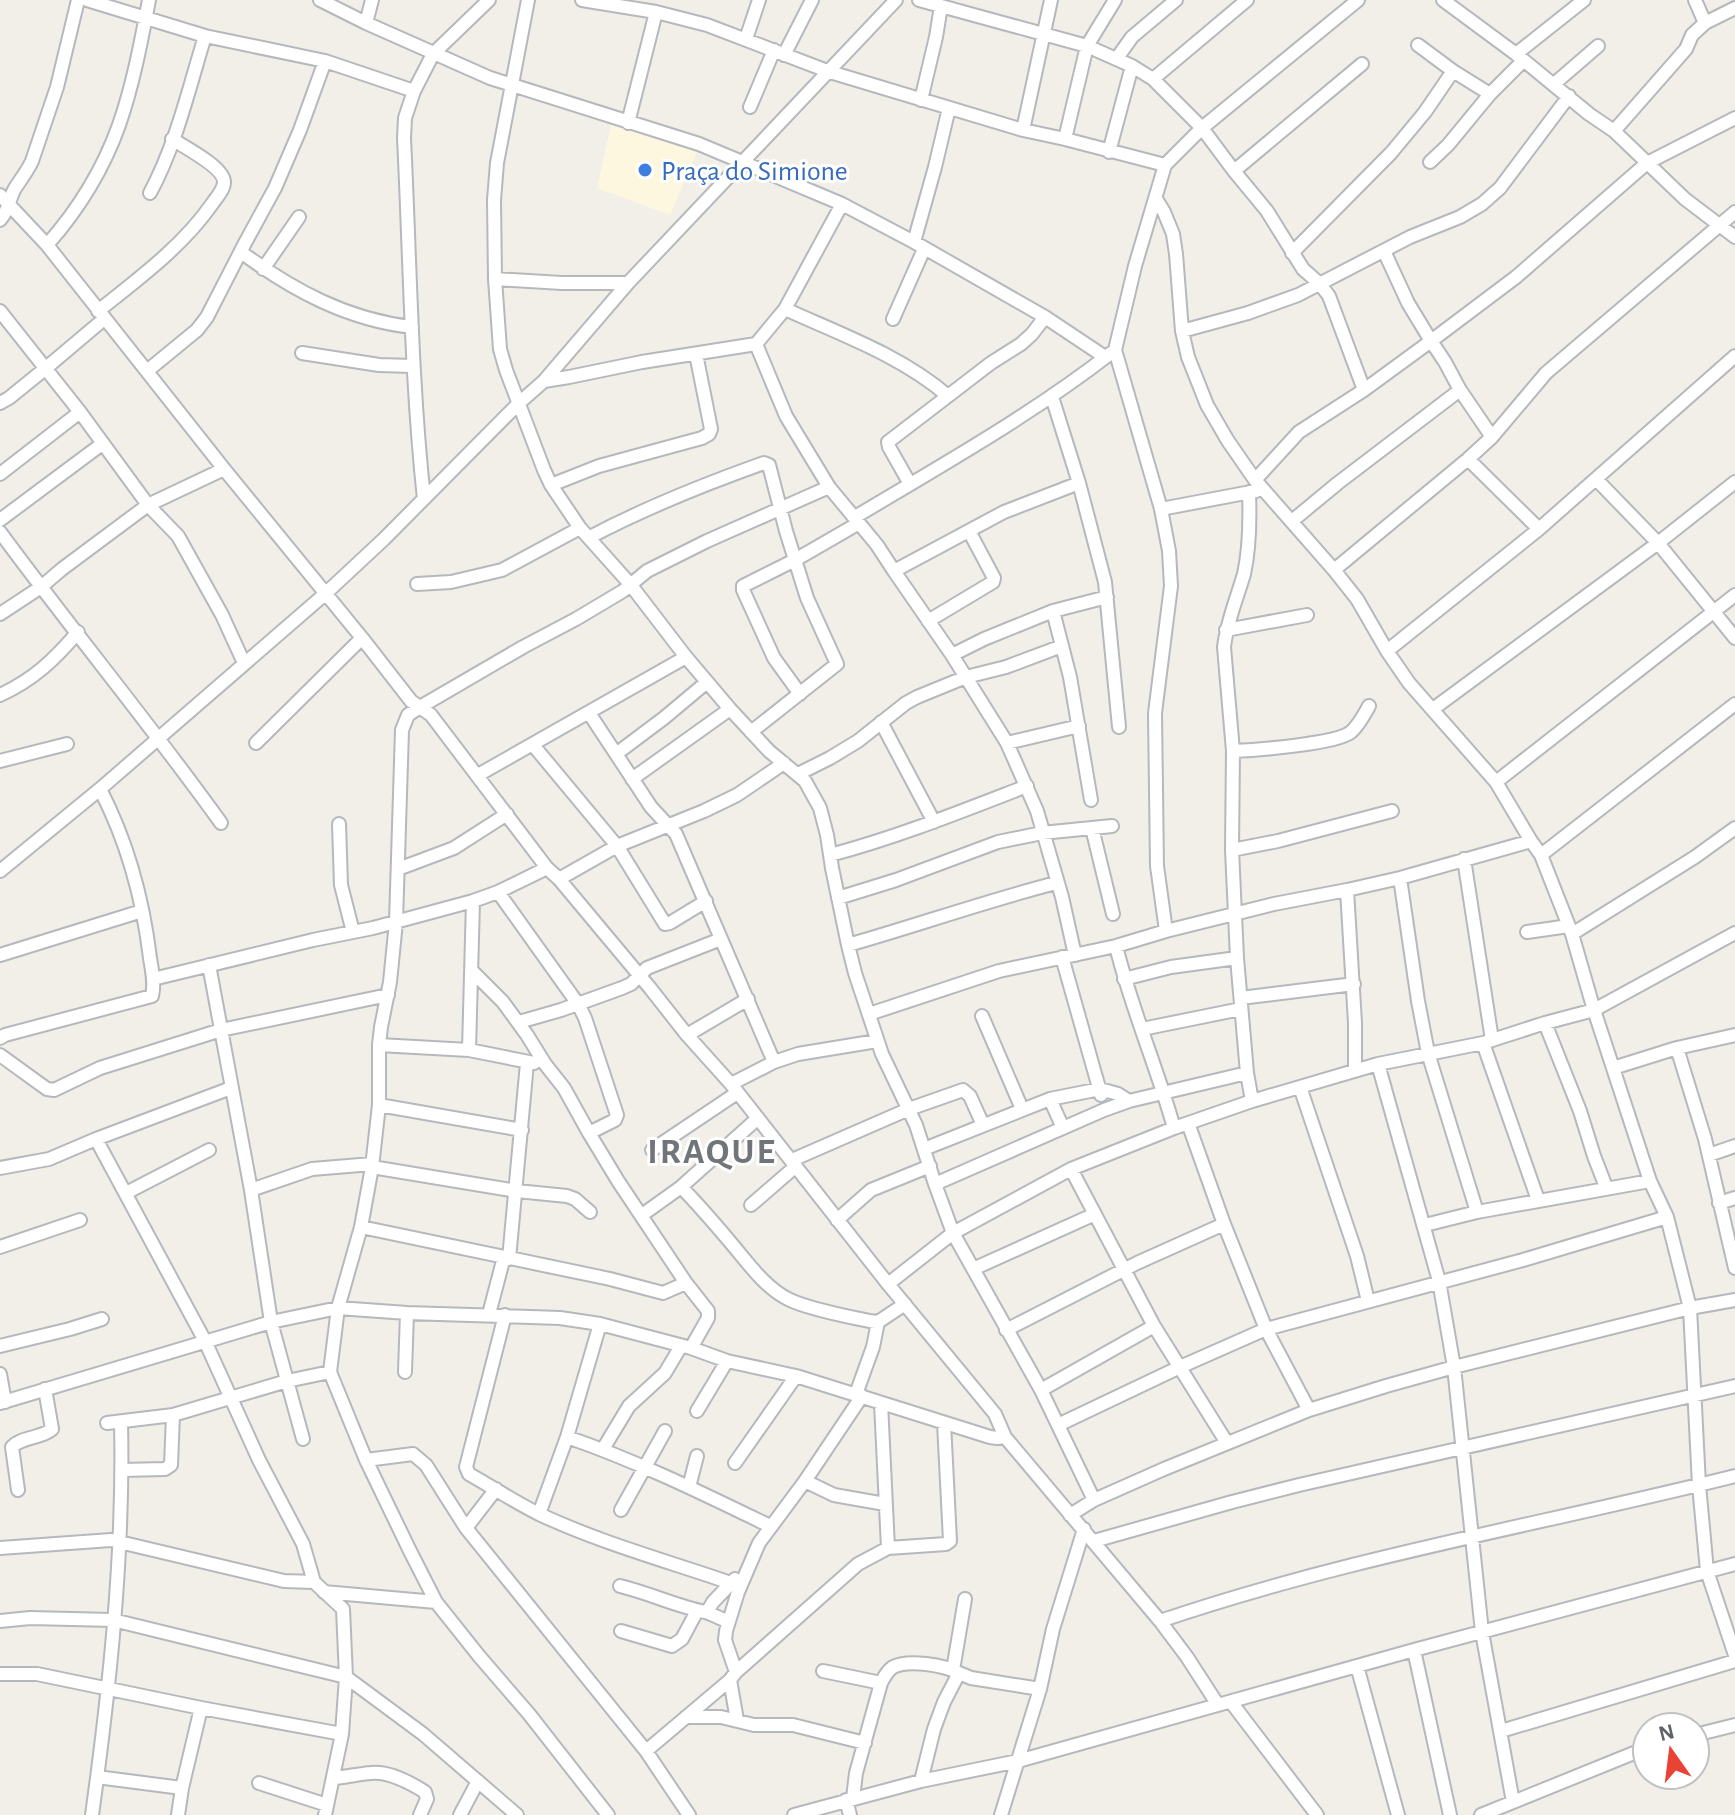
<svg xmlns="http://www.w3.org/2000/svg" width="1735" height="1815" viewBox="0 0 1735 1815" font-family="'Alegreya Sans',sans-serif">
<rect width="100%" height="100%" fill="#f1efe8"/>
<path fill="#fef7e0" d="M611 125 697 152 670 215 597 188Z"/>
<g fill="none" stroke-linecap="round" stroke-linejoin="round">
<g stroke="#b5b8bc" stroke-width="16">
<path id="minor" d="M87 0 205 36 325 61 414 91
M320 0 366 23 490 78 699 144 842 204 914 242 1045 317 1105 357
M528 0 497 163 494 200 495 279 500 349 506 370 544 470 551 485 580 528 630 584 686 657 730 709 769 751 805 781 820 808 827 835 832 868 848 945 855 973 882 1054 916 1125 935 1184 953 1233 1041 1390 1094 1500
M582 0 656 12 707 25 830 72 1023 130 1065 139 1165 165
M919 0 1087 46 1132 66 1153 79 1202 128 1234 171 1267 211 1303 269 1320 284 1329 296 1364 390
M1443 0 1516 54 1589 114 1614 131 1685 199 1735 237
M1695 0 1705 23
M366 23 372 0
M746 39 759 0
M1516 54 1584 0
M784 55 812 0
M1117 58 1132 37 1176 0
M1453 71 1490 94
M1153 79 1247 0
M1554 84 1598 46
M921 100 936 37 941 6
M750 107 774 50
M628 123 656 12
M1023 130 1051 0
M1614 131 1686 49 1692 35 1705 23 1735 8
M1065 139 1087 46 1115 0
M1109 152 1132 66
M1430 162 1448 145 1490 94 1523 61
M1234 171 1362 64
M150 193C176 145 189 88 205 36
M0 195 47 245 224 469 362 638 411 701 431 715 547 868 559 879 650 988 687 1035 731 1084 888 1284 995 1414 1005 1437 1160 1621 1187 1657 1218 1705
M1156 199 1164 212 1173 234 1176 254 1182 331 1188 357 1207 405 1228 441 1255 480 1334 570 1357 599 1387 651 1409 683 1496 782 1531 841 1541 855 1572 934 1594 1010 1650 1181 1667 1217 1690 1308 1699 1485 1707 1571 1735 1655
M0 220C10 208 8 202 14 190 20 180 27 172 32 161L57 87 78 0
M914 242 935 167 949 108
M47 245C78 210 103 170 119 125 133 85 141 42 149 0
M241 252C292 290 348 320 412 327
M1292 253 1391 153 1425 112 1453 71 1418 45
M263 269 299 217
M495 279 562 283H628
M785 309C840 334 902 356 948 396
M0 311 80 412 148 505 178 536 222 615 244 663
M98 311C138 279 182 247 212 204 216 198 224 190 224 182 224 167 184 147 172 139
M893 319 924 249
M1182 331 1248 313 1298 295 1410 237 1460 217 1482 204 1500 188 1569 96
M756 344 786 416 829 487 877 545 894 571 952 655 1007 743 1037 811 1062 897 1075 955
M302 353 379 365 413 366
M147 371 197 330 207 317 245 243 275 188 300 130 325 61
M544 381 569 377 642 362 756 344 785 309 842 204
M1052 397 1079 483 1105 582 1119 727
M0 403 9 398 46 368 104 319
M1492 437 1460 390 1445 362 1431 341 1516 277 1647 163 1735 118
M1468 459 1539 529
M0 474 80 412
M1596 479 1658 543 1735 638
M1255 480 1299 432 1364 390 1431 341 1408 303 1384 251
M910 484 889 447 888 442 991 363 1021 344 1032 334 1045 317
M551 485 599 466 702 438 709 434 711 429 696 354
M1249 492C1250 519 1250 547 1244 574 1237 598 1227 621 1224 647L1233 751 1232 850 1237 958 1247 1073 1252 1101
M424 499C411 379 410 259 404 138L405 118 414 91 433 54 489 0
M1161 509 1256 491
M855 517C942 465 1031 415 1111 353
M0 520 102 444
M1292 521 1338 483 1460 390
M0 532C72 630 150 724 221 823
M590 537C645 508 705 484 764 463L769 465 786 531 807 598 837 664 751 732
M1334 570 1468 459 1492 437 1546 373 1735 212
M894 571 1004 512 1079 483
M417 584 451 582 502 570 580 528
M1053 611 1070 677 1091 800
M0 614 41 587 62 569 148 505 224 469
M928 621 993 582 994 578 969 531
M1226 630 1307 615
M1387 651 1539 529 1735 356
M952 655 984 639 1053 611 1107 597
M800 694 774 658 743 590V586L795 560 859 523
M0 695C33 680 54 660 78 632
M1433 709 1658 543 1735 482
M589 713 651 807 676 834 774 1062
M881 722 934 822
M256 743 362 638
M1007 743 1079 726
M533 745 617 846 665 924 670 923 706 901
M1233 751C1256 750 1336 744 1351 732 1359 725 1364 715 1369 706
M616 754 664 718 707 682
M0 761 67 744
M798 774 830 758 858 741 906 703 917 697 966 677 1006 667 1062 646
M478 775 686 657
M632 779 730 709
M1496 782 1735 595
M339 824 341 885 353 932
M1092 828 1113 914
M1232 850 1278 841 1392 811
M830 855C898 837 962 811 1027 786
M1541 855 1735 704
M1464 859 1492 1040
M398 869 454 848 507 814
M0 871 100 789 325 594 384 539 519 403 544 381 628 283 896 0
M1400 878 1418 1001 1428 1053 1477 1212
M559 879 617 846 704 811 737 795 784 763
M1347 890 1355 1023V1071
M498 892 578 1004 585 1018 617 1115 615 1120 589 1133
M838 898 896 880 998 842 1042 833 1112 826
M1166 931 1157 866 1155 713 1171 586 1169 551 1161 509 1115 350 1135 266 1165 165 1202 128 1358 0
M1527 932 1569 926
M1572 934 1695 857 1735 828
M848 945C918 925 986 901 1056 883
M1116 946C1131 1008 1157 1067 1174 1128
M0 955 142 911
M1062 957 1101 1095
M209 965 251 1190 271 1322 303 1439
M472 971 503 1002 527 1035 545 1064 564 1088 589 1133 618 1181 686 1283 708 1311V1318L691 1348
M153 979 313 940 373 928 473 901 498 892 547 868
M1124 979 1171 967 1237 958
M1241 998 1354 984
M869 1014 999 971 1116 946 1166 931 1274 904 1347 890 1400 878 1531 841
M982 1016 1022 1109
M519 1022 561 1010 622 988 631 984 647 968 721 939
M1545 1023 1580 1111 1594 1156 1606 1187
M1142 1029 1241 1009
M687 1035 748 999
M0 1038 5 1035 152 996C155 983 152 971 150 958 143 900 127 841 100 789
M1483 1043 1538 1200
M379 1045 469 1050 534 1063
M1677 1048 1705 1139 1735 1268
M469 1050 473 901
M0 1055 47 1089 54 1090 100 1068 221 1030 388 995
M1378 1064 1439 1281 1454 1367 1482 1632 1513 1802
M1613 1068 1677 1048 1735 1035
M731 1084 774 1062 798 1054 877 1041
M1300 1087 1357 1256 1368 1301
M1050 1099 1063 1128
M379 1105 522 1130
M1188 1123 1224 1224 1266 1329 1309 1410
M96 1139 205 1341 259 1460 303 1544 314 1582 343 1609 346 1677 342 1734 325 1815
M924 1149 1050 1099 1100 1089 1118 1094 1129 1101
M652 1150 737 1093
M1709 1155 1735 1146
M792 1160 909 1109 963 1090 970 1096 983 1125
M372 1167 517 1191 567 1196 575 1199 590 1212
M0 1168 49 1159 96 1139 231 1088
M1071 1169 1154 1326 1227 1443
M935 1184 1104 1110 1129 1101 1247 1073
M681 1187C699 1205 715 1224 731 1243 748 1263 766 1289 790 1300 812 1310 846 1316 869 1321L878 1322 905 1304
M251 1190 312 1169 372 1164
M126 1193 209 1150
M1719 1203 1735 1198
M751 1205 796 1166
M642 1215 681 1187 758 1118
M837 1220 871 1190 930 1166
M1425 1225 1477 1212 1650 1181
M361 1227 610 1279 663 1293 686 1283
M0 1247 80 1220
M509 1259 527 1063
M973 1269 1095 1214
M888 1284 953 1233 1071 1169 1174 1128 1252 1101 1378 1064 1483 1043 1545 1023 1594 1010 1735 933
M489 1314 504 1257
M505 1315 466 1467 469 1474C492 1487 515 1502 539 1514 601 1543 667 1561 731 1583
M1006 1330 1137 1263 1224 1224
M0 1346 70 1329 102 1319
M405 1372 407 1313
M0 1374 5 1402
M1041 1390 1154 1326
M856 1394 873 1347 878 1322
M0 1403 271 1322 338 1308 407 1313 560 1318 600 1324 691 1348 727 1361 796 1376 990 1437 997 1438 1005 1437
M697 1411 727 1361
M107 1423 173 1415 287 1381 330 1372
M1058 1425 1180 1367 1266 1329 1523 1260 1667 1217
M567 1437C637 1461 704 1494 770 1526
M603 1449 629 1406 665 1373 681 1346
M366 1460 413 1454 426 1465 466 1528 646 1751 689 1815
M735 1463 796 1376
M122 1470 165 1469 171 1465 173 1415
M805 1481 834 1495 885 1504
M689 1487 697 1456
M18 1490 12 1447C22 1436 41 1439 52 1429L45 1389
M621 1510 665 1431
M539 1514 567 1437 600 1324
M1070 1515 1094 1500 1164 1469 1309 1410 1386 1386 1454 1367 1690 1308 1735 1300
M466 1528 496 1489
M1094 1541 1232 1502 1299 1485 1735 1386
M0 1548 111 1540 284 1581 314 1582
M888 1548 946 1544 950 1541 944 1423
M620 1586C649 1593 676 1606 705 1612 713 1614 720 1619 728 1621
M324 1592 436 1602
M707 1612 713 1602 735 1579
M0 1621 30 1618 113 1620 346 1677 423 1734 517 1815
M1160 1621C1348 1557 1544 1524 1735 1476
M621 1631 672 1646 682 1639 697 1611
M1414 1650 1450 1815
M1357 1666 1398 1815
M953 1670 965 1599
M823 1671 881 1683
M736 1672 725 1640 726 1631 738 1592 759 1543 805 1481 862 1396
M0 1674H37L201 1708 342 1734
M730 1680 737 1720
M1231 1702 1317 1815
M686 1717H721L754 1725H793L865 1743
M1501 1731 1735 1661
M1695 1735 1735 1725
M646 1751 730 1680 736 1672 858 1564 888 1548 881 1403
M97 1777 182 1788
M333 1778C346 1777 358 1774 371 1773 388 1771 411 1783 425 1792L427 1799 420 1815
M921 1781 934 1729 944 1702 959 1673 971 1678 1040 1689
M259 1783 327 1805
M853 1798 856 1773 881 1683C884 1677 887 1671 893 1667 908 1659 944 1665 959 1673
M846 1800 850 1815
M92 1815C110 1685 124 1553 121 1422
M178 1815 182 1788 201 1708
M460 1815 478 1781
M608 1815 529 1714 479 1656 436 1602 410 1551 366 1460 330 1372 338 1308 361 1227 372 1167 379 1105V1045L381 1027 390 982 396 922 402 730 408 715 420 707 523 647 576 619 623 591 647 571 707 541 829 487
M794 1815 921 1781 1018 1761 1414 1650 1735 1564
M1001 1815 1040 1689 1053 1629 1084 1529
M1481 1815 1634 1753 1647 1749"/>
</g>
<use href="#minor" stroke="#fff" stroke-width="12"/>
</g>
<circle fill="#3f7fe0" stroke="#fff" stroke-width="3" cx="645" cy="170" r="8"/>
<g text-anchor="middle" stroke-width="6" stroke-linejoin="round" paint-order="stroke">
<g font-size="28" fill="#366cbe" stroke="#fff" text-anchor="start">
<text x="661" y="180">Praça do Simione</text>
</g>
<g font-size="36" font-weight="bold" letter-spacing="2" fill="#70757a" stroke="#fff">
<text x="712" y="1163">IRAQUE</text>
</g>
</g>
<g transform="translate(1671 1751) rotate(346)"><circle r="38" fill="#ffffff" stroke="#bfc1c3" stroke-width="2"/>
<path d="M0-6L14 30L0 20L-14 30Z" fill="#ea4335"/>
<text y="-12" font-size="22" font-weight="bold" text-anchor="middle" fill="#5f6368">N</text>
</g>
</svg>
